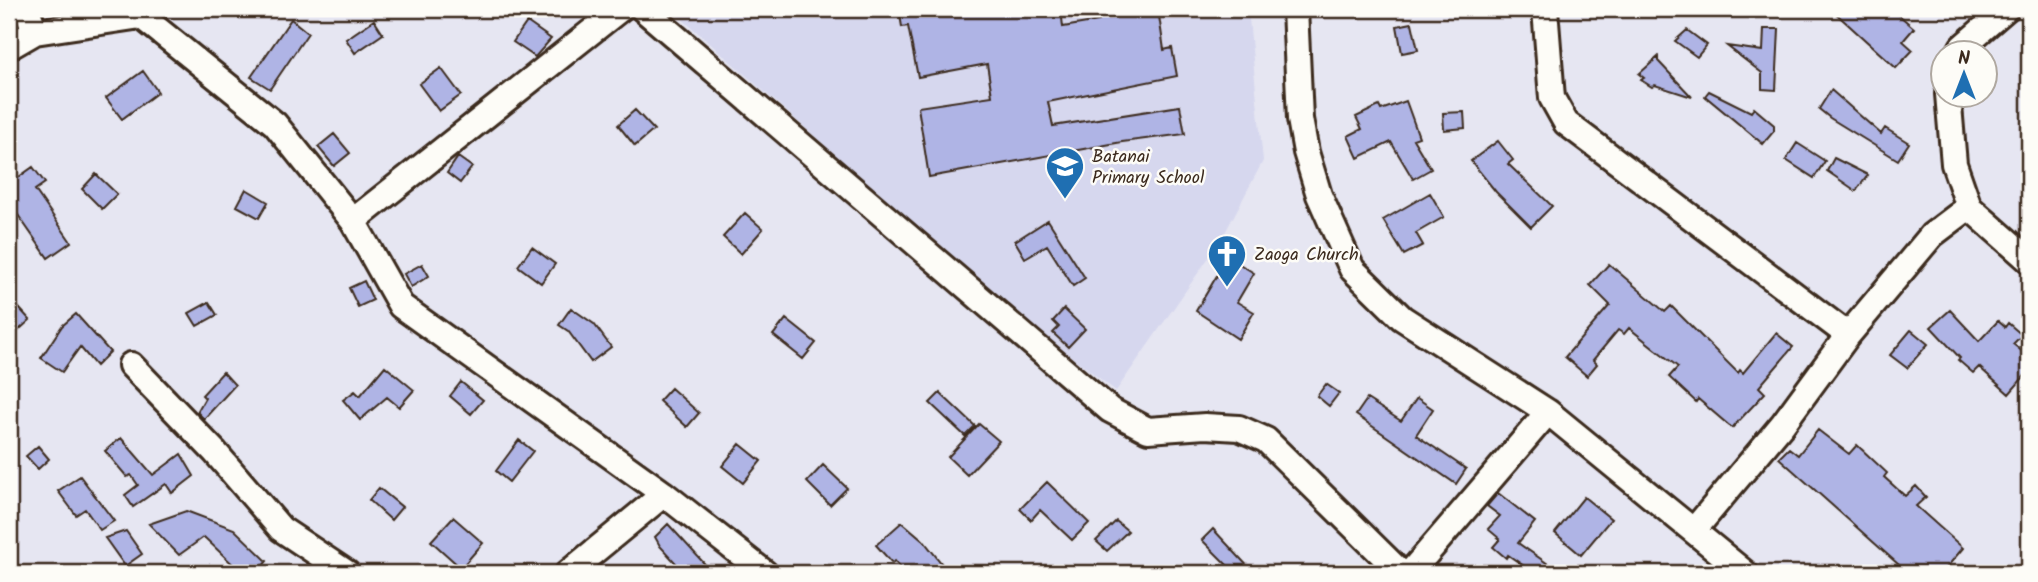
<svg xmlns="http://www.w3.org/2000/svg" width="2038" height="582" viewBox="0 0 2038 582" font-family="Kalam,sans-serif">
<rect width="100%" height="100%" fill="#e6e6f2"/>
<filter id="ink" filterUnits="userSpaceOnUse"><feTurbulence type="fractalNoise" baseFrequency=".0143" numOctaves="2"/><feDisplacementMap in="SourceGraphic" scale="14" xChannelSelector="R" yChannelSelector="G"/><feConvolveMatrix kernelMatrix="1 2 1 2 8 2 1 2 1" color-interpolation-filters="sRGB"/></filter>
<g filter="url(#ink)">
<path fill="#d6d7ee" d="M671 9H1248L1263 161 1221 240 1116 391 1012 311Z"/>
<path fill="#afb4e5" stroke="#3b2a1e" stroke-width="2" d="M899 9H1061L1063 27 1099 21 1098 16 1158 9 1164 50 1172 48 1177 76 1048 102 1053 126 1180 106 1185 134 1122 142 929 177 918 107 992 96 987 64 918 77 908 26 902 27Z
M1831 9H1892L1914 28 1903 41 1913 50 1896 68Z
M291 19 308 33 270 89 251 77Z
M374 20 383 34 355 53 346 39Z
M527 22 551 39 535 57 513 42Z
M1412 23 1418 50 1402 53 1397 26Z
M1764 29H1779L1776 90 1762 89V73L1727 46 1763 51Z
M1687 30 1707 45 1697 57 1675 41Z
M1658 57V61L1692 97 1655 85 1652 87 1641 80 1644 78 1639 74Z
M441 68 461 95 439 111 419 84Z
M143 71 158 92 122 119 106 98Z
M1831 90 1881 134 1885 128 1909 143 1898 160 1830 118 1819 109Z
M1709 91 1751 112 1754 108 1774 125V131L1763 144 1705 96Z
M1406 101 1419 137 1413 139 1431 169 1413 179 1391 142 1358 158 1348 136 1362 129 1356 117 1379 106 1381 110Z
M635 110 654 130 635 146 618 125Z
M1464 112 1465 128 1444 130 1443 113Z
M334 134 350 153 334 166 318 147Z
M1498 141 1513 160 1508 164 1552 206 1531 227 1496 192 1471 161Z
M1797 143 1825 161 1814 178 1786 160Z
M458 157 472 167 460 183 447 173Z
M1834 158 1868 175 1856 191 1827 171Z
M33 167 45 183 35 190 71 242 48 258 9 202V184Z
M96 174 117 194 102 209 82 189Z
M246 189 268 202 259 218 237 206Z
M1430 193 1444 217 1416 233 1423 245 1404 255 1383 220Z
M745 213 763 229 741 254 723 237Z
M1048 220 1085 278 1073 286 1047 245 1025 258 1015 241Z
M532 247 555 264 541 283 518 266Z
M1228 257 1254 273 1237 302 1254 312 1238 339 1196 311Z
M422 264 429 276 411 287 404 274Z
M1609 264 1665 312 1671 306 1738 373 1740 370 1743 373 1776 333 1793 347 1759 387 1765 393 1732 428 1698 399 1696 402 1669 377 1678 367 1629 328 1624 334 1618 330 1593 360 1597 364 1587 376 1565 357 1610 305 1590 285Z
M364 281 373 300 358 307 349 288Z
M9 297 30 320 9 339Z
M209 302 217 315 197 326 189 313Z
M571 308 594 324 611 347 591 362 568 331 559 325Z
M1064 309 1085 329 1068 347 1053 333 1059 327 1053 321Z
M1950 310 1979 341 1998 321 2005 327 2008 323 2022 335 2013 344 2029 357V371L2009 394 1979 367 1973 373 1958 360 1960 358 1931 327Z
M76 314 110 352 96 366 80 347 62 372 41 358 62 326Z
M786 319 816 343 803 359 773 335Z
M1911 330 1928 344 1907 368 1890 355Z
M385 366 414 390 399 407 387 397 360 420 343 400 355 391 360 396Z
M223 372 235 385 204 419 197 412 205 398 202 395Z
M461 382 483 400 471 414 450 396Z
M1326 384 1339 393 1329 406 1317 396Z
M671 388 699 413 687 427 659 401Z
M940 393 975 426 965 436 930 403Z
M1417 398 1433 409 1416 435 1466 469 1456 484 1356 415 1367 399 1401 421Z
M979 424 999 441 967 475 948 457Z
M1818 430 1849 454 1857 445 1887 473 1884 477 1905 496 1916 486 1926 497 1916 506 1963 548 1942 573H1908L1779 458 1789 448 1798 455Z
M121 438 153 475 181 454 194 476 172 493 166 484 133 507 125 495 138 485 131 475 127 477 105 451Z
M519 440 533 451 509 482 496 471Z
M740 444 761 461 743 483 722 466Z
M38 446 49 459 38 469 26 456Z
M823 465 847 488 830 505 807 482Z
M80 476 114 521 100 530 85 509 76 515 58 491Z
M1047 482 1089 523 1072 540 1040 510 1031 520 1020 509Z
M379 488 402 507 391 520 369 500Z
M1498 493 1535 522 1518 543 1561 573H1534L1508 555 1506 558 1493 547 1500 539 1488 529 1500 516 1487 506Z
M1584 497 1611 519 1581 555 1555 533Z
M186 511 234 529 267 561 257 573H242L204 537 179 555 149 524Z
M453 517 483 543 461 568 431 541Z
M1116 521 1128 531 1107 551 1096 541Z
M902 522 923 540 949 573H904L895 561 892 563 876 545Z
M668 524 713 573H685L660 546 655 537Z
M1213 529 1254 573H1235L1202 540Z
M126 531 142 554 125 566 105 538Z"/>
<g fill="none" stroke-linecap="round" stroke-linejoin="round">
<g stroke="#3b2a1e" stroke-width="30">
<path id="minor" d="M27 9 35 32
M643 9 1110 410 1148 430 1205 426 1239 428 1266 440 1401 573
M1295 9 1300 119 1306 152 1319 195 1352 269 1402 318 1548 412 1745 573
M1545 9 1552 98 1566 123 1848 335
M9 47 35 32 141 16 275 124 353 221 401 306 664 494 765 573
M1960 52 1962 47 2006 9
M1948 94 1954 164 1969 207 2029 260
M353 221 620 9
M131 365 215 452 281 529 347 573
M1694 530 1782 425 1848 335 1932 235 1969 207
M568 573 664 494
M1410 573 1548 412"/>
</g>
<use href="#minor" stroke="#fdfcf7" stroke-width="24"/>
</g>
</g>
<defs>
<g id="school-pin" transform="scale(2.0125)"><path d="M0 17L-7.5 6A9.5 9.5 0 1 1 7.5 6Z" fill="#1f6fb2" stroke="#fdfcf7"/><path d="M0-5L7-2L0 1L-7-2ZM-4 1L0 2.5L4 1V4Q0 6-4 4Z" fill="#fff"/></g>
<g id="church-pin" transform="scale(2.0125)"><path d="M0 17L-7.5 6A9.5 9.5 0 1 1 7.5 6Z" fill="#1f6fb2" stroke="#fdfcf7"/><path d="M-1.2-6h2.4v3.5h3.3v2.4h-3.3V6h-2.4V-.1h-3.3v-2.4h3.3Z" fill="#fff"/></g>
</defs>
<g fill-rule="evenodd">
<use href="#school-pin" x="1065" y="166"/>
<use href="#church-pin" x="1227" y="254"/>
</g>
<g text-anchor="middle" stroke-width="5" stroke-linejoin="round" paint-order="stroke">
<g font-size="18" fill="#3b2a1e" stroke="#fdfcf7" text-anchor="start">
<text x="1092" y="162">Batanai<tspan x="1092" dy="21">Primary School</tspan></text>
<text x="1254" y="260">Zaoga Church</text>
</g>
</g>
<rect width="2038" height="582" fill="none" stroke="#fdfcf7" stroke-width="35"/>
<rect x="18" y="18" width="2003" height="547" fill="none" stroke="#3b2a1e" stroke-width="2.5" filter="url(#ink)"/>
<g transform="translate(1964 74)"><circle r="33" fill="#fdfcf7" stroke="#afa8a0" stroke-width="2"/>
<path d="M0-5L12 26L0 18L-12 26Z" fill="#1f6fb2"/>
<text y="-10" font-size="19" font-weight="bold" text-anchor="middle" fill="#3b2a1e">N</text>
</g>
</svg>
